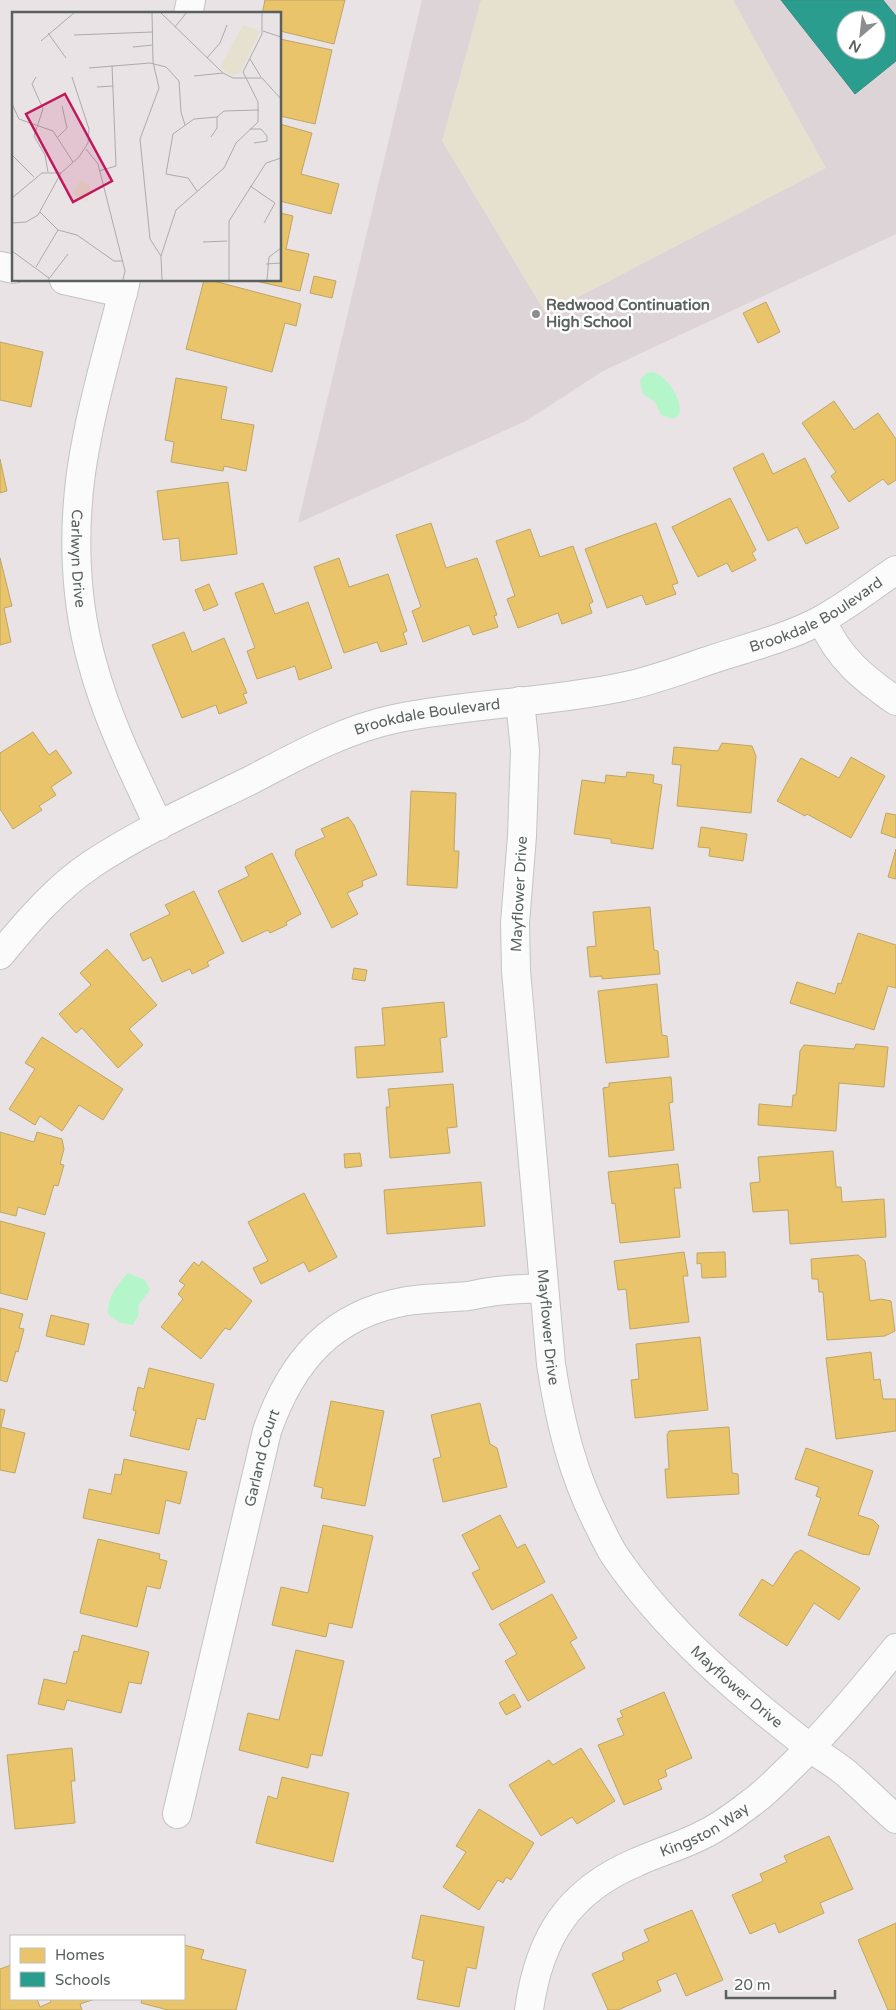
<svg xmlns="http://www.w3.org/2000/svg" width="896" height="2010" viewBox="0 0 896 2010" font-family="'Varela Round',sans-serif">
<rect width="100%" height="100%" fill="#e9e3e5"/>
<path fill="#ddd4d7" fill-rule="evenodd" d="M422 0H896V234L603 371 526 421 298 523ZM846 20H876V50H846Z"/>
<path fill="#e6e1ce" d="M481 0H733L826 168 546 314 442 141Z"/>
<path fill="#b4f6c9" d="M653 372C667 376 684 401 679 415L673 419 661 415 655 402 643 394 640 381 646 373Z
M128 1273 145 1280 150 1290 138 1306 139 1314 133 1325 120 1323 108 1314C107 1298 117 1285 128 1273Z"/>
<path fill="#e9c46a" stroke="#bea666" d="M265 0H345L334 44 280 31V14H262Z
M280 39 332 50 315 124 280 116Z
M280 124 312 133 301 174 339 184 331 214 280 201Z
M280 213 293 216 286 249 309 254 300 291 251 280H280Z
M314 276 336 281 332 298 310 293Z
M204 280H210L301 304 296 326 285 323 272 372 186 349Z
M766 302 780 332 758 343 743 313Z
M0 342 43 352 31 407 0 400Z
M176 378 227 387 221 419 254 425 246 471 224 466 223 471 171 462 174 442 165 440Z
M834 401 854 430 878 413 896 439V480L888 485 883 479 849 502 831 476 836 472 802 423Z
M763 453 773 474 805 458 839 528 806 544 797 527 768 541 733 468Z
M0 459 7 491 0 493Z
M228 482 237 554 181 561 179 538 163 540 157 491Z
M730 498 756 550 752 553 756 560 732 572 727 563 698 577 672 527Z
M431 523 446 568 477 558 497 615 494 616 498 627 473 635 469 625 423 642 412 611 421 607 396 535Z
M656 523 678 583 672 585 676 594 646 605 642 595 607 608 585 549Z
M530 529 540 557 573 546 593 602 589 604 592 613 562 624 558 613 518 628 507 599 515 596 496 541Z
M0 558 12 606 4 608 11 642 0 645Z
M339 558 349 587 388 574 407 631 403 633 407 644 381 652 377 642 344 653 314 567Z
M263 583 275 614 308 602 332 668 299 680 295 666 257 679 247 651 255 648 235 593Z
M209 584 218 605 204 611 195 590Z
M184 632 192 652 224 638 247 693 243 694 247 703 219 714 216 705 182 718 152 645Z
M33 732 49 755 56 750 72 773 51 787 56 795 39 806 42 810 13 829 0 809V753Z
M722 743 752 746 756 756 751 813 677 806 681 765 672 764 674 747 718 751Z
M851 757 885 776 851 838 807 814 805 816 777 801 801 758 839 778Z
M627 772 654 775 653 783 662 785 653 849 611 843V839L574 834 582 780 605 783 606 775 626 777Z
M411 791 456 793 454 851H459L457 888 407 885Z
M886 813 896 815V838L881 833Z
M348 817 354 825 377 875 362 881 363 886 347 893 358 914 332 928 295 855 296 850 325 837 321 829Z
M701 827 747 834 743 861 709 856 710 848 698 847Z
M896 849V879L888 877Z
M272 853 301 914 286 922 287 925 270 933 268 930 242 942 218 891 249 876 245 867Z
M194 891 224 953 207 962 209 966 192 974 190 969 162 982 151 957 143 961 130 934 170 914 165 905Z
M650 907 654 950 658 951 660 974 602 979V976L590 977 587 947 596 946 593 912Z
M858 933 896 945V988L888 986 874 1030 790 1003 797 982 835 994 838 983 841 984Z
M107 949 157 1005 129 1029 143 1045 118 1068 82 1028 76 1033 59 1014 91 985 80 973Z
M354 968 367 970 365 981 352 979Z
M657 984 662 1035 667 1036 669 1057 606 1063 598 991Z
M444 1002 447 1037 440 1038 443 1072 357 1078 355 1047 385 1045 382 1008Z
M42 1037 123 1089 103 1120 79 1105 62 1131 40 1116 35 1125 9 1109 35 1069 25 1063Z
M856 1044 888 1047 884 1087 839 1083 836 1131 758 1125 759 1104 792 1107 793 1095H796L800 1051 804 1045 854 1049Z
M671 1077 673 1102 669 1103 674 1150 609 1157 603 1088 609 1087V1083Z
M453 1084 457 1127 447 1128 450 1153 390 1158 386 1107H390L388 1089Z
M0 1132 34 1142 37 1132 62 1139 64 1149 60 1164 64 1165 58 1186 54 1185 45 1215 18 1207 16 1216 0 1212Z
M833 1151 836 1187H841L842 1202 884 1199 886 1237 790 1244 788 1210 753 1212 750 1183 760 1182 758 1157Z
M360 1153 362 1166 345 1168 344 1154Z
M678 1164 681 1188H674L680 1237 620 1243 615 1203 612 1204 608 1172Z
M481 1182 485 1226 387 1234 384 1190Z
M304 1193 337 1257 309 1272 304 1262 261 1284 253 1268 268 1261 248 1222Z
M0 1221 45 1233 27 1300 0 1293Z
M684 1252 688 1276H683L689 1322 630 1329 626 1289 618 1290 614 1261Z
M725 1252 726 1277 702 1278 701 1263 697 1264V1253Z
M858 1255 865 1261 870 1301 881 1299 891 1301 895 1331 885 1336 827 1340 823 1292H819L818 1279H812L811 1259Z
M202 1261 252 1301 230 1330 225 1328 201 1359 161 1327 183 1299 178 1294 185 1285 179 1281 194 1262 199 1266Z
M0 1308 23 1314 19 1328 24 1329 18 1352 16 1351 7 1382 0 1380Z
M51 1315 89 1324 84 1345 46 1336Z
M700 1337 708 1410 635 1418 631 1380 639 1379 636 1344Z
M871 1352 874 1380 880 1379 883 1399H896V1431L836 1439 826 1358Z
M149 1368 214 1384 205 1420 197 1418 189 1450 130 1436 136 1411 133 1410 138 1387 144 1389Z
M331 1401 384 1411 365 1506 321 1498 323 1488 314 1486Z
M480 1403 490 1444 497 1448 507 1487 443 1502 433 1459 441 1457 431 1415Z
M0 1409 5 1410 1 1427 25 1433 15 1473 0 1470Z
M729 1427 732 1473 738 1474 739 1494 667 1498 665 1469H669L667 1435 669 1431Z
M806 1448 873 1471 858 1515 873 1520 879 1526 869 1555 862 1554 808 1535 821 1498 816 1496 819 1487 795 1479Z
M124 1459 187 1472 180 1504 166 1500 159 1534 83 1518 89 1489 111 1494 115 1474 121 1475Z
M500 1515 517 1548 525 1544 545 1582 492 1610 472 1573 480 1569 462 1535Z
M323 1525 373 1536 352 1628 329 1623 326 1637 272 1625 281 1587 308 1593Z
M98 1539 160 1554 159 1559 167 1561 160 1589 147 1586 137 1627 80 1613Z
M801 1550 860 1588 839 1620 814 1603 787 1646 739 1615 762 1579 773 1586 795 1553Z
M552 1594 577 1638 570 1642 585 1668 528 1701 505 1661 517 1654 499 1624Z
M82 1635 149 1652 141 1684 129 1682 121 1713 67 1700 64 1710 38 1704 44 1679 66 1684 74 1651 78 1652Z
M296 1650 344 1661 322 1756 311 1754 308 1768 239 1750 248 1713 279 1720Z
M664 1692 692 1758 665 1770 667 1776 658 1780 662 1789 624 1805 598 1745 624 1735 617 1719 623 1717 620 1711Z
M514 1694 521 1707 506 1715 499 1703Z
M72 1748 75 1781H71L75 1823 15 1829 7 1755Z
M581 1748 615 1801 577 1824 572 1817 541 1836 509 1785 549 1760 553 1765Z
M282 1777 349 1793 333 1862 256 1843 268 1796 277 1799Z
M479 1809 534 1843 511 1880 506 1877 503 1883 498 1880 479 1910 443 1887 466 1852 456 1846Z
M829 1836 853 1889 820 1903 824 1913 779 1933 775 1923 750 1934 732 1895 763 1881 760 1874 787 1862 784 1856Z
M692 1910 723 1980 686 1996 676 1973 657 1981 661 1991 618 2010H608L592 1974 624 1960 622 1953 649 1941 644 1930Z
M421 1915 484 1927 476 1969 467 1967 459 2007 417 1999 424 1961 412 1958Z
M896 1923V2010H888L858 1940Z
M184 1945 204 1950 201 1959 246 1970 236 2010H168L141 2003 142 1999H184Z
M11 1965V1999H37L40 2007 51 2002 50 1999H95L80 2004 82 2010H0V1969Z"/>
<path fill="#2a9d8f" stroke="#388b80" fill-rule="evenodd" d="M781 0H883L896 16V61L855 94ZM846 20H876V50H846Z"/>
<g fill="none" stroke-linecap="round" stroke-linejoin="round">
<g stroke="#c3c4c3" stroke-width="30">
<g id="minor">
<path d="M188 14 191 0"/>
<path d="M0 266 14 269"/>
<path d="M64 280 123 293"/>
<path id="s1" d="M126 280C113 333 97 385 87 438 72 511 72 590 92 662 107 719 134 773 159 826"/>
<path d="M822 620C838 658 863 678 896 701"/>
<path id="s2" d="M520 701 525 750 522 836 515 923 516 971 551 1364C560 1422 572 1473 599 1526 604 1536 609 1547 615 1556 666 1631 738 1692 809 1747 821 1756 834 1763 846 1773 863 1788 879 1804 896 1819"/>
<path id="s3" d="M0 955C27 922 56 888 92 864 142 831 198 806 251 780 297 756 343 730 394 719 469 703 547 703 622 687 653 681 683 669 713 659 750 647 787 638 821 620 847 606 872 586 896 570"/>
<path id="s4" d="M177 1814 267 1431C291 1362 331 1314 407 1301 427 1298 447 1298 468 1296 475 1295 482 1293 490 1292 507 1289 526 1289 543 1288"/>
<path id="s5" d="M529 2010C539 1938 568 1891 637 1862 661 1851 688 1844 710 1831 725 1823 738 1813 751 1803 768 1791 781 1776 796 1762 832 1726 864 1688 896 1648"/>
</g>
</g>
<use href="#minor" stroke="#fcfbfb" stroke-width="28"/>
</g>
<circle fill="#8b8e8c" stroke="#fff" stroke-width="2" cx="536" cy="314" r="5"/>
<g text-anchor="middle" stroke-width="5" stroke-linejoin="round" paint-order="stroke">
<g font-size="15" font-weight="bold" fill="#59615c" stroke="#fff" text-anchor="start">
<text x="546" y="310">Redwood Continuation<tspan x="546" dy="17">High School</tspan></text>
</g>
<g font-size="15" fill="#59615c" stroke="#fff">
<text dy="5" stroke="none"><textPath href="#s1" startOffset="284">Carlwyn Drive</textPath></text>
<text dy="5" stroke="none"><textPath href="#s3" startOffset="904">Brookdale Boulevard</textPath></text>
<text dy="5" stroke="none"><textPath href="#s3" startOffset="499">Brookdale Boulevard</textPath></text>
<text transform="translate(519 894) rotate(-87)" y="5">Mayflower Drive</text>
<text dy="5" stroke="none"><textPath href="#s2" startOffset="628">Mayflower Drive</textPath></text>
<text dy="5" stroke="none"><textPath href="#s4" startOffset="366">Garland Court</textPath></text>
<text dy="5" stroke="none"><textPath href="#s2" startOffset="1048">Mayflower Drive</textPath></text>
<text dy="5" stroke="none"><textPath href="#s5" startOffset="268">Kingston Way</textPath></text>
</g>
</g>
<g transform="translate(12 12)">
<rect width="269" height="269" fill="#e9e3e5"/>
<path d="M231 13 248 19 228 61 218 63 208 55ZM69 168 77 173 79 182 74 190 60 181Z" fill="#e6e1ce"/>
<path fill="none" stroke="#ababaa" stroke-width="1" d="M140 0 141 50 147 76 128 127 138 227 149 244M148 0 211 61 221 66H250L269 87M163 15 175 0M251 19 269 25M36 21 54 46M62 23 141 20M29 29 63 0M121 35 141 33M195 46 208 31 215 13M238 47 249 65M77 56 138 51 154 55 167 69 169 100 173 113M182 64 211 61M24 65 20 72 31 97 22 124 33 143 36 160M85 75 101 74M0 92 7 107 41 119 61 150M238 117H249L255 124V129L242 131M46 125 55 116 50 94M199 125 205 116V105M74 137 86 152 113 259 111 268M0 143 22 165M87 159 104 154 100 53M238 174 263 191 252 211M185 179 176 166 154 162 161 122 182 107 205 105 212 99 247 98M0 186 30 161H49M28 200 46 218 65 223 102 249H111M0 211 14 210 26 203 49 161 67 145 76 131 77 117 60 65M191 230 215 229M0 239 37 266M254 252 269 251M24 255 46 218M36 268 56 242M150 268 149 244 164 198 212 156 224 131 246 110V90L231 60 250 22V0M217 268V209L254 151 269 146M255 268 257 245 269 236"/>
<path fill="#c2185b" fill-opacity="0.15" stroke="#c2185b" stroke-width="2.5" d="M53 82 100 169 61 190 14 102Z"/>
<rect width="269" height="269" fill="none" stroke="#59615c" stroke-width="2.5"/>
</g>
<rect x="10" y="1935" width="175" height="65" fill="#ffffff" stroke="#bdc0be"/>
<rect x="20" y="1948" width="25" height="15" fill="#e9c46a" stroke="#bdc0be"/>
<text x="55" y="1960" font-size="15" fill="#59615c">Homes</text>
<rect x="20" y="1972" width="25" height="15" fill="#2a9d8f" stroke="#bdc0be"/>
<text x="55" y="1985" font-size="15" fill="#59615c">Schools</text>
<g transform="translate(861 35) rotate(208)"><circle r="24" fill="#ffffff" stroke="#bdc0be"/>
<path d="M0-4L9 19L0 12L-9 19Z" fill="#8b8e8c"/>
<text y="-8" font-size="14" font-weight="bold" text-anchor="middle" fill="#59615c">N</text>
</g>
<path d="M726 1990v8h109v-8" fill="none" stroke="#59615c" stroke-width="2.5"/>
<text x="734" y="1990" font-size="15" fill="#59615c" stroke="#ffffff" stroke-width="4" paint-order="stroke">20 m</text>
</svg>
